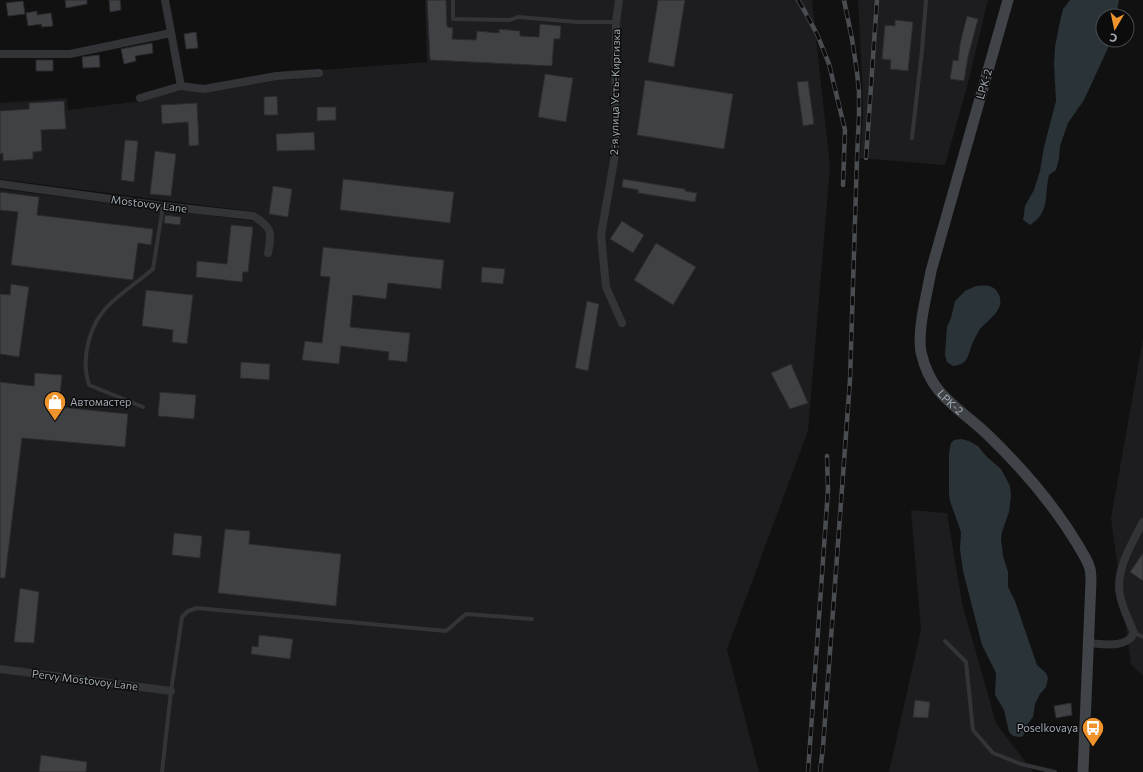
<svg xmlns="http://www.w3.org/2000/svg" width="1143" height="772" viewBox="0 0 1143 772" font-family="Commissioner,sans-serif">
<rect width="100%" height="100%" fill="#111112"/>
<path fill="#1d1d1f" d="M425 0H812L830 167 808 431 727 649 759 772H0V189L254 221 255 212 0 179V103L67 98 68 110 141 101 182 90 320 70 427 62Z
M858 0H988L968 83 945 165 860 158 863 116V97Z
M1143 339V676L1131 664 1111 518Z
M911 510 947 513 962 603 996 723 1033 772H889L921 630Z"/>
<path fill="#2a3338" d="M1070 0H1119L1116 16H1103V40H1109L1108 48 1084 100 1068 123 1060 146 1059 159 1056 170 1049 175C1044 194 1051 212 1030 225L1023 220 1025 206 1034 190 1040 171 1044 147 1056 101 1054 64 1055 47 1059 26 1063 9Z
M976 286C985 285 994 285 998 293 1007 308 989 319 980 329 978 332 976 336 974 340 967 353 971 364 953 366L947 362 945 355 947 327 951 318 955 301 965 291Z
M961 439 969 441 978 446 986 456 1001 469 1010 486 1011 496 1009 512 1002 532 1001 539 1003 556 1008 572V587L1015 601 1037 665 1046 673 1048 678 1046 687 1040 694 1035 704 1033 717 1027 725 1023 736 1021 737 1013 736 1009 732 1004 710 995 695 996 673 982 645 963 571 960 549 961 532 950 501 949 494V453L951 443 954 440Z"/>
<path fill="#404145" stroke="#2b2b2e" d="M65 0H87V4L66 8Z
M109 0H120L121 10 110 12Z
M427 0H446L447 27 453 28 452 39 476 40 477 31 499 33V29L520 31V36L539 37 540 24 561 26 560 39H554L552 66 430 60Z
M658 0H685L674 67 648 62Z
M23 1 25 14 8 16 6 3Z
M37 11V15L51 13 53 26 42 27 41 24 28 26 26 13Z
M967 16 978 19 968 57 964 81 950 79 953 60 958 61 960 44Z
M895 20 913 22 908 71 890 69 891 60 882 59 885 25 895 26Z
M196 32 198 48 186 49 184 34Z
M152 43 153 53 135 56 136 61 124 64 121 49Z
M99 55 100 67 83 68 82 57Z
M36 60H53V71H36Z
M545 74 573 78 566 122 538 117Z
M645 80 733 94 724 149 637 135Z
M808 81 814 124 803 126 797 82Z
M277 96 278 115H264V97Z
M64 101 66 129 41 130 42 151 33 152V159L3 161V153L0 154V111L29 109V103Z
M197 103 199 145 189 146 188 122 162 124 161 105Z
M317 107H336V120L317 121Z
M314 132 315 150 277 151 276 134Z
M125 140 138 141 134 182 121 180Z
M155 151 176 154 171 196 150 194Z
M343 179 454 192 450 223 340 210Z
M623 179 685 189V191L697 193 695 202 638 193V190L622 187Z
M273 186 292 189 288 217 269 214Z
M0 192 39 197 37 215 153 229 151 245 138 243 133 280 11 265 18 212 0 210Z
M165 215 181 217 180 225 164 223Z
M622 221 644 235 633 253 610 239Z
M231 225 253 227 248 272H243L242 282 196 277 197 261 227 264Z
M656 243 696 267 673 305 634 280Z
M323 247 444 260 441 289 388 283 386 299 353 295 350 327 410 333 407 362 388 360 389 352 341 346 339 364 302 360 305 341 322 343 330 277 320 276Z
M482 267 505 269 503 284 481 282Z
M11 284 29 287 19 357 0 354V294L10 295Z
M146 290 193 295 187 344 172 342 173 330 142 326Z
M587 301 599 304 588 371 575 368Z
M241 362 270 364 269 380 240 378Z
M791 364 808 403 790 409 771 373Z
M35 373 62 375 59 407 128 414 125 447 22 438 5 578H0V382L34 386Z
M160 392 196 395 194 419 158 416Z
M225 529 250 531 249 544 341 554 336 606 218 593Z
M174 533 202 536 200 558 172 555Z
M1143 553V581L1130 572Z
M20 588 39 592 34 643 14 642Z
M259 635 293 639 290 659 251 654 252 646 258 647Z
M915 700 930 702 928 718 913 717Z
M1071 703 1072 715 1056 718 1054 706Z
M41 755 87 762 86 772H39Z"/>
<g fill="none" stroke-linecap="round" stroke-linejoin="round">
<path stroke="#323437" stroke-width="4" d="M453 0V19L510 20 518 17 577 22H616
M912 138 922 50 926 0
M143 407 89 385C80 357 90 321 112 302 125 290 140 280 153 269L163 206
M1134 633 1143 637
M945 641 966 662 973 730 993 753 1021 764 1055 772
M162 772 171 691 182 617 188 611 197 608 446 631 466 614 532 619"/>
<path stroke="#323437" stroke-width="8" d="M165 0 181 86
M619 0 616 22 615 155 601 235 606 287 622 323
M0 54H70L171 33
M140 98 181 86 204 89 276 76 319 73
M0 184 163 206 253 216C272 227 272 232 268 253
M1088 643C1102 644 1127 649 1134 633 1129 620 1122 608 1120 595 1115 570 1132 543 1143 522
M0 669 171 691"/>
<path stroke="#404347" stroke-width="11" id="s1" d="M1008 0 931 271C927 294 917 330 921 352 931 397 958 406 988 435 1021 467 1054 505 1078 545 1081 551 1087 559 1089 566 1091 570 1091 576 1091 581L1083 772"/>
<g stroke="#494c50" stroke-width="4.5">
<path id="rail" d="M798 0 804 10 817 34 829 64 845 130 843 185
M866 158 877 0
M808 772 828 490 827 456
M820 772 823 747 850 380 857 158 859 116V92L857 72 852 39 844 0"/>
</g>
<use href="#rail" stroke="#0c0c0d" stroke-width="3" stroke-dasharray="9" stroke-linecap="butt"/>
</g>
<defs>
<g id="shop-pin" transform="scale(1.15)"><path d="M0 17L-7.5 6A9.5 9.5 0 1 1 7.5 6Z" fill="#ef942c" stroke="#0c0c0d"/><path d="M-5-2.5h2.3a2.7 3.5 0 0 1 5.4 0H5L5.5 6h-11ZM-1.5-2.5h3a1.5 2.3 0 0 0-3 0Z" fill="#fff"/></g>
<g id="bus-pin" transform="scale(1.15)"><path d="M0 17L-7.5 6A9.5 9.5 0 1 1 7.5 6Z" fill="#ef942c" stroke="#0c0c0d"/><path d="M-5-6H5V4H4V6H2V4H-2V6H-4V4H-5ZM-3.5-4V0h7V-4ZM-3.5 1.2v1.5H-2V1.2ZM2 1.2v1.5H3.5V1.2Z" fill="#fff"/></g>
</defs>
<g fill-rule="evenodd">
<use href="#shop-pin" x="55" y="402"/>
<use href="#bus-pin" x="1093" y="728"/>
</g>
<g text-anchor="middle" stroke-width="3" stroke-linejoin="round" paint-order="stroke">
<g font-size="11" fill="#a2aab3" stroke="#0c0c0d">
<text transform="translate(984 84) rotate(-74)" y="4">LPK-2</text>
<text transform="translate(615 92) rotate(-89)" y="4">2-я улица Усть-Киргизка</text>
<text transform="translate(149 204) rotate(7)" y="4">Mostovoy Lane</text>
<text dy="4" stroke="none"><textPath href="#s1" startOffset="423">LPK-2</textPath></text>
<text transform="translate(85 680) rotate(7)" y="4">Pervy Mostovoy Lane</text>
</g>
<g font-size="11" fill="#a2aab3" stroke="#0c0c0d" text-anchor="start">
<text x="70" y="406">Автомастер</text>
<text x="1078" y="732" text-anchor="end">Poselkovaya</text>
</g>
</g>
<g transform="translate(1115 28) rotate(189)"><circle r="19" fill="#0c0c0d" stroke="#484b4f"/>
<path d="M0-3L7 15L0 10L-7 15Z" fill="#ef942c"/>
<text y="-6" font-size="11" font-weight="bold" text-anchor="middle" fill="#a2aab3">С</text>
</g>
</svg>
